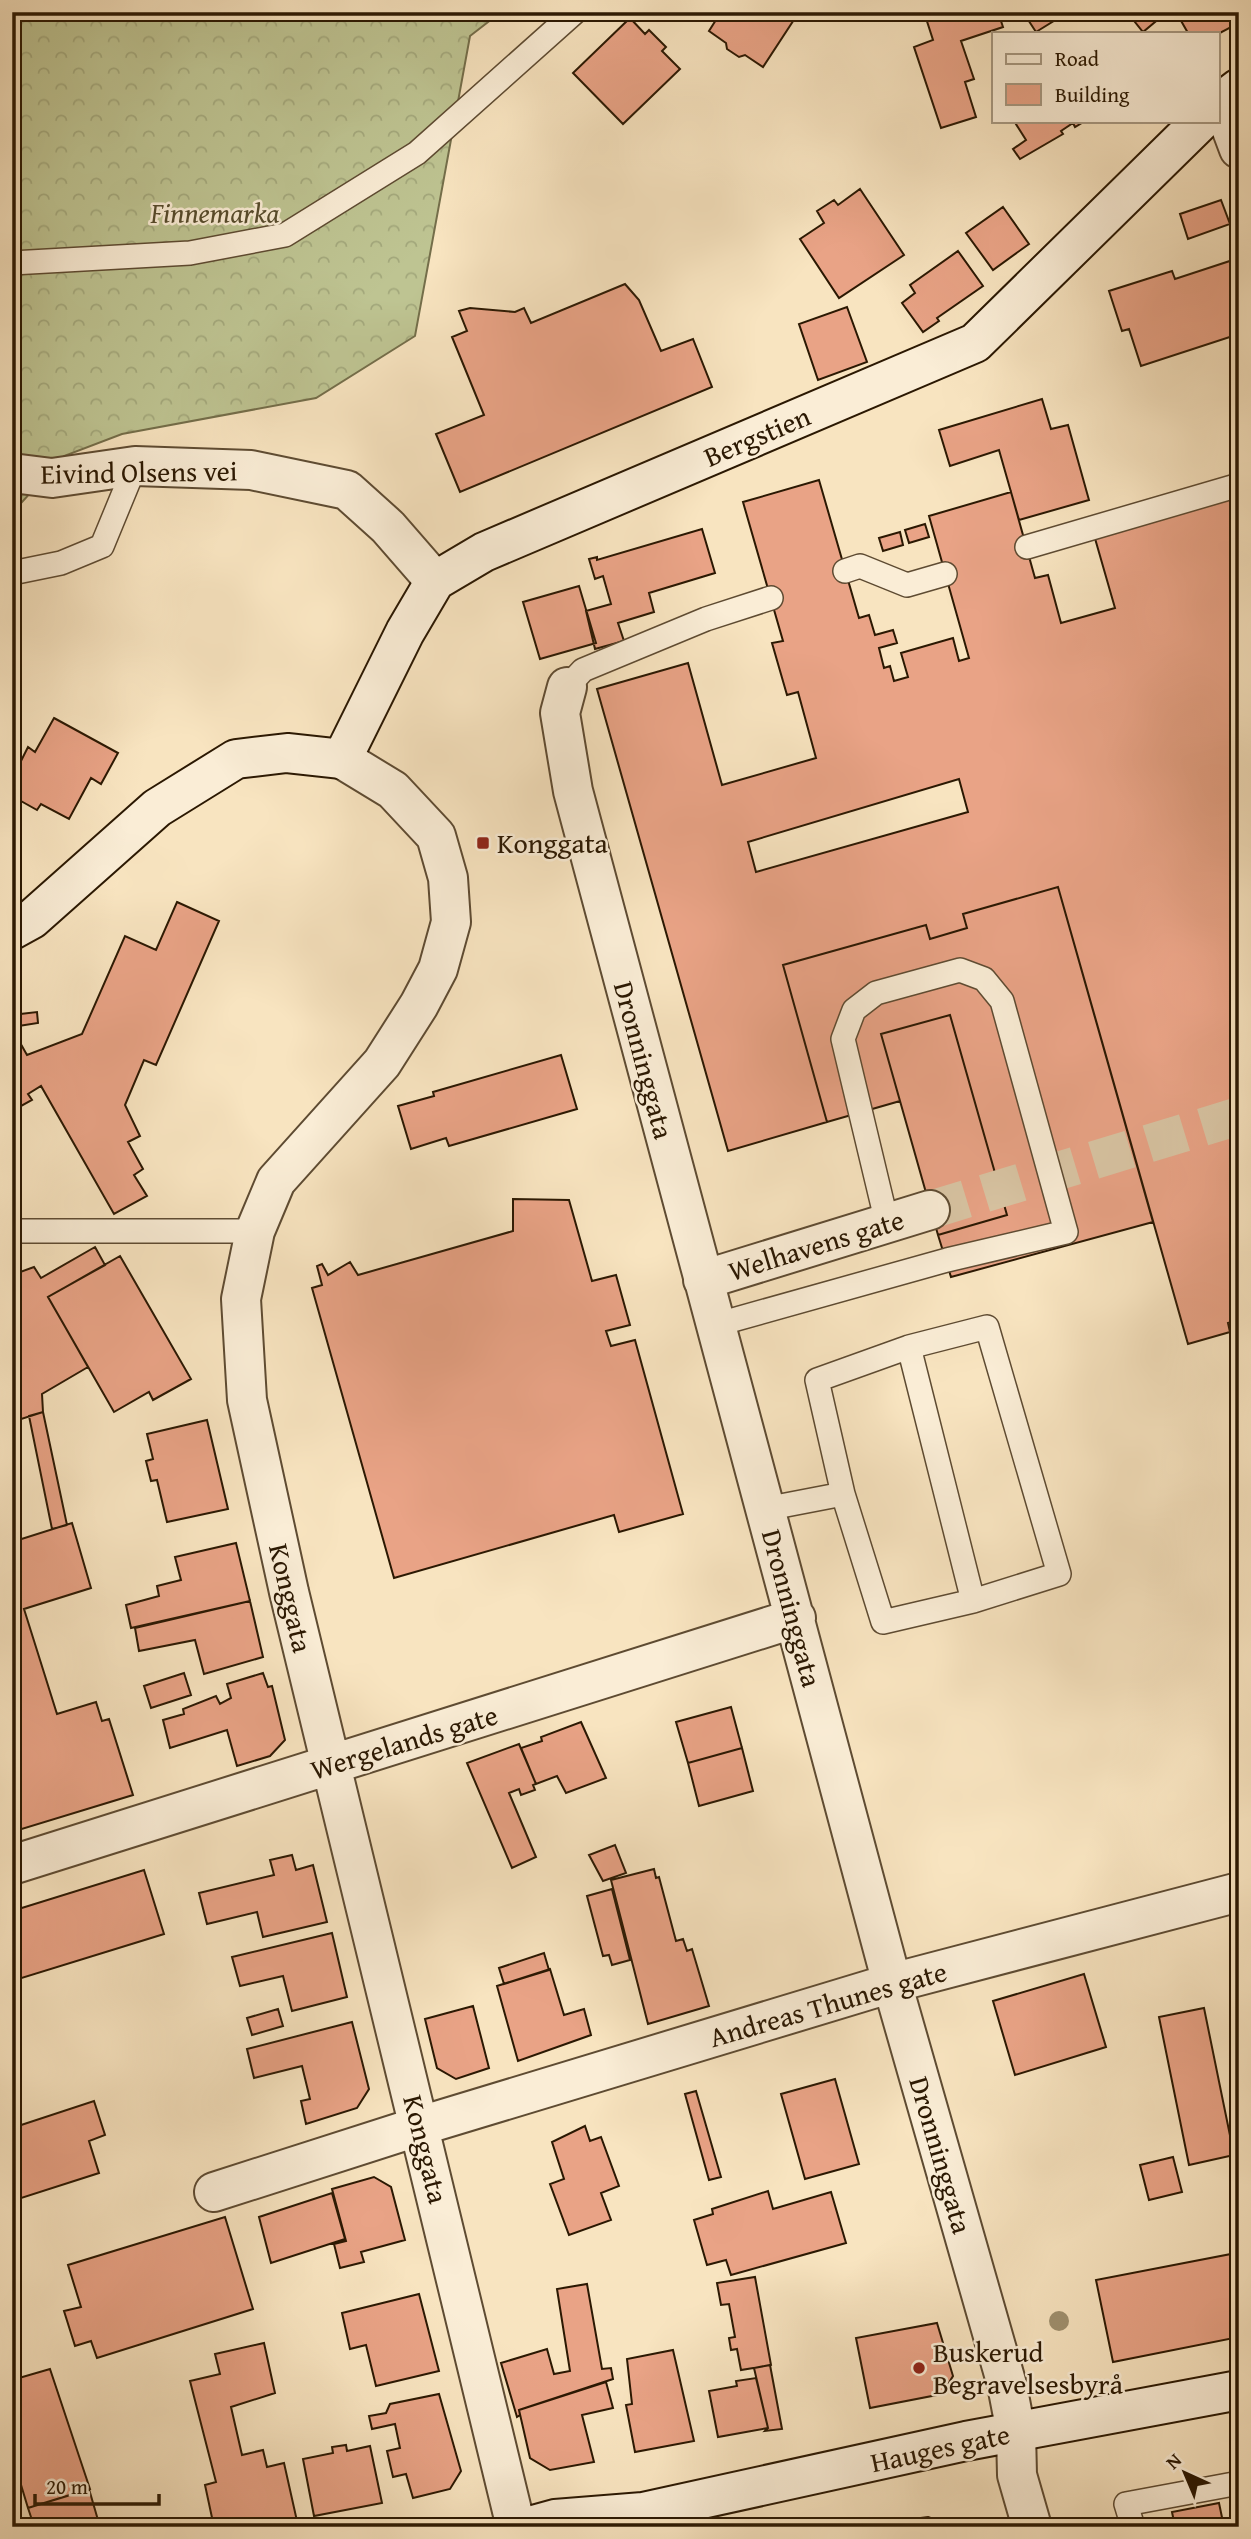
<svg xmlns="http://www.w3.org/2000/svg" width="1251" height="2539" viewBox="0 0 1251 2539" font-family="'Gentium Book Plus',serif">
<defs>
<pattern id="forest-crowns" width="20" height="18" patternUnits="userSpaceOnUse" patternTransform="scale(1.75)"><rect width="20" height="18" fill="#bec492"/><path d="M2 6a3 3 0 1 1 6 0M12 15a3 3 0 1 1 6 0" fill="none" stroke="#a3a87c"/></pattern>
</defs>
<rect width="100%" height="100%" fill="#f8e4c0"/>
<filter id="stains"><feTurbulence type="fractalNoise" baseFrequency=".00286" numOctaves="4"/><feColorMatrix values="0 0 0 0 .2 0 0 0 0 .09 0 0 0 0 .02 0 0 0 .5 -.17"/></filter>
<radialGradient id="worn" r=".72"><stop offset=".6" stop-color="#630" stop-opacity="0"/><stop offset="1" stop-color="#630" stop-opacity=".3"/></radialGradient>
<path fill="url(#forest-crowns)" stroke="#746e4a" stroke-width="2" d="M12 12H501L470 36 415 336 316 398 122 434 64 456 12 513Z"/>
<path fill="#e9a386" stroke="#2b1802" stroke-width="2" fill-rule="evenodd" d="M721 12H799L763 67 745 55 739 57 727 49 726 43 709 31Z
M924 12H998L1003 27 961 41 974 79 965 82 976 117 941 128 914 47 933 40Z
M1023 12H1063L1065 14 1036 32Z
M1127 12H1167L1143 32Z
M1176 12H1239V23L1218 34 1188 33Z
M630 18 645 34 649 30 666 47 662 51 680 69 623 124 573 73Z
M1014 121H1085L1075 127 1073 123 1061 131 1063 134 1020 159 1013 149 1026 140Z
M860 189 904 255 839 298 800 239 824 223 817 211 834 200 838 205Z
M1221 200 1230 224 1188 239 1180 214Z
M1003 207 1029 244 993 270 966 233Z
M958 251 983 286 937 318 939 321 923 332 902 303 915 293 910 285Z
M1239 258V334L1141 366 1129 329 1122 331 1109 291 1172 271 1175 279Z
M625 284 639 300 661 351 693 339 712 387 460 492 436 434 484 415 452 337 467 331 459 311 470 308 515 312 524 308 531 323Z
M847 307 867 362 818 380 799 324Z
M1042 399 1051 429 1068 425 1089 500 1019 520 999 450 950 466 939 430Z
M819 480 859 618 869 615 875 635 893 630 897 643 879 648 884 668 890 666 894 681 908 677 901 653 953 638 959 661 969 658 929 516 1011 492 1035 578 1048 575 1061 623 1115 608 1094 535 1239 494V1320L1228 1323 1230 1332 1188 1344 1058 887 963 914 967 928 930 939 926 925 783 965 827 1122 728 1151 597 689 688 663 722 785 816 758 798 692 787 695 772 643 783 641 743 502ZM959 779 968 812 756 872 748 842Z
M925 524 929 537 909 543 905 530Z
M702 529 715 573 649 593 654 612 618 623 624 641 595 649 586 611 611 604 603 576 595 579 589 559 597 557V560Z
M900 532 903 545 883 551 879 538Z
M579 586 596 643 540 659 523 602Z
M54 718 118 753 101 784 91 778 69 819 41 804 37 810 12 796V764L18 767 28 747 35 752Z
M1058 887 1153 1222 951 1277 938 1235 1007 1215 950 1015 881 1034 900 1101 827 1122 783 965 926 925 930 939 967 928 963 914Z
M177 902 219 921 156 1065 144 1060 125 1105 140 1136 128 1142 143 1169 134 1175 147 1196 114 1214 41 1086 28 1094 32 1100 12 1111V1042L18 1039 27 1055 82 1034 125 936 156 950Z
M37 1012 38 1023 12 1027V1015Z
M950 1015 1007 1215 938 1235 881 1034Z
M561 1055 577 1109 449 1146 446 1138 411 1149 398 1106 434 1096 433 1092Z
M513 1199 569 1200 592 1281 616 1275 630 1325 606 1331 611 1346 635 1340 683 1514 619 1532 614 1515 394 1578 312 1288 322 1285 317 1266 322 1264 328 1275 350 1262 358 1275 513 1231Z
M95 1247 105 1265 48 1297 88 1367 42 1394 43 1412 12 1422V1275L34 1267 41 1278Z
M120 1256 191 1379 153 1400 149 1392 114 1412 48 1297Z
M43 1412 67 1525 52 1529 29 1416Z
M207 1420 228 1509 167 1522 157 1480 151 1481 146 1461 153 1459 147 1434Z
M72 1523 91 1588 24 1609 57 1714 96 1702 102 1721 109 1719 133 1795 12 1832V1542Z
M236 1543 250 1601 131 1628 126 1605 159 1596 157 1586 181 1580 175 1557Z
M250 1601 263 1657 204 1674 195 1640 139 1651 135 1628Z
M184 1673 191 1695 151 1708 144 1686Z
M263 1673 268 1687 272 1686 285 1740 270 1756 237 1766 227 1730 170 1748 163 1720 184 1714 183 1709 216 1696 220 1704 231 1698 227 1684Z
M731 1707 742 1748 688 1763 676 1722Z
M581 1722 606 1778 566 1793 557 1776 536 1784 521 1748 542 1741 541 1737Z
M519 1744 536 1784 533 1785 535 1790 521 1795 519 1789 509 1793 536 1857 512 1868 467 1763Z
M742 1748 753 1791 699 1806 688 1763Z
M615 1845 626 1873 603 1881 589 1855Z
M292 1855 296 1870 313 1865 327 1922 263 1937 257 1912 207 1924 199 1893 274 1875 270 1860Z
M654 1869 656 1878 659 1877 676 1941 683 1939 687 1951 692 1949 709 2006 648 2024 611 1880Z
M144 1870 164 1934 12 1981V1911Z
M612 1889 630 1960 612 1965 609 1955 603 1956 587 1896Z
M332 1933 347 1997 292 2011 283 1976 240 1986 232 1957Z
M544 1953 549 1970 504 1984 499 1968Z
M550 1969 564 2015 584 2009 591 2035 518 2061 497 1986Z
M1084 1974 1106 2047 1015 2075 993 2001Z
M473 2006 489 2068 456 2079 437 2068 425 2019Z
M1204 2008 1234 2155 1189 2165 1159 2017Z
M278 2009 283 2026 252 2035 247 2018Z
M352 2022 369 2089 357 2108 306 2124 301 2101 310 2099 302 2066 254 2078 247 2049Z
M835 2079 859 2164 805 2179 781 2094Z
M696 2091 721 2177 709 2180 685 2094Z
M94 2101 105 2135 89 2141 99 2173 12 2201V2128Z
M585 2126 590 2141 601 2137 619 2186 601 2193 611 2220 569 2235 550 2184 564 2179 552 2142Z
M1173 2157 1182 2192 1149 2200 1140 2165Z
M374 2177 391 2187 405 2240 361 2252 364 2262 340 2268 334 2244 346 2241 332 2189Z
M768 2191 773 2209 831 2192 846 2243 731 2275 726 2260 707 2265 694 2220 713 2214 712 2209Z
M332 2193 345 2239 271 2263 259 2217Z
M225 2217 253 2309 97 2358 91 2341 75 2346 64 2311 81 2307 68 2265Z
M1231 2254 1239 2295V2337L1113 2362 1096 2280Z
M755 2277 771 2365 741 2370 737 2349 731 2350 729 2338 735 2337 729 2304 721 2305 717 2283Z
M587 2284 602 2369 611 2368 613 2379 519 2410 520 2415 517 2417 501 2363 547 2349 554 2374 570 2371 557 2289Z
M419 2294 439 2371 376 2386 366 2345 350 2349 342 2313Z
M937 2323 953 2376 942 2394 870 2408 856 2338Z
M264 2343 275 2393 231 2407 242 2455 263 2450 267 2467 284 2463 297 2521 273 2527H214L205 2485 216 2482 190 2381 220 2374 215 2354Z
M673 2350 694 2441 635 2452 626 2405 632 2404 627 2359Z
M770 2365 782 2429 765 2431 768 2428 754 2368Z
M50 2369 90 2489 28 2508 15 2465H12V2380Z
M756 2378 768 2428 718 2437 709 2391 737 2386 736 2381Z
M606 2382 613 2408 582 2415 594 2462 550 2470 530 2458 519 2410Z
M439 2394 461 2471 450 2489 413 2498 406 2474 393 2477 387 2451 400 2448 395 2424 372 2429 369 2416 386 2413 390 2404Z
M346 2445 347 2451 370 2446 382 2503 314 2516 303 2459 333 2453 332 2447Z
M89 2489 100 2527H21L33 2523 28 2508Z
M1219 2503 1224 2527H1175L1172 2512Z
M928 2517 936 2520 973 2518 986 2527H905L913 2519Z"/>
<g fill="none" stroke-linecap="round" stroke-linejoin="round">
<path stroke="#d9c5a4" stroke-width="38" stroke-dasharray="38 19" stroke-linecap="butt" d="M930 1210 1239 1116"/>
<g stroke="#5e4b32" stroke-width="26">
<path id="lane" d="M12 263 190 253 285 235 417 153 575 12
M1027 547 1239 485
M845 571 860 566 907 585 945 574
M12 573 61 563 102 546 135 466
M567 687 583 670 706 619 771 598
M12 1231H255
M715 1325 947 1260 1066 1232 1002 1001 984 979 960 970 876 993 854 1010 843 1039 887 1223
M909 1347 973 1601 883 1622 843 1494 817 1380 909 1347 987 1327 1059 1574 973 1601
M765 1509 843 1494
M1133 2527 1126 2504 1239 2483"/>
</g>
<g stroke="#5e4b32" stroke-width="42">
<path id="street" d="M1221 101 1239 149
M12 473 52 478 135 466 251 470 347 490 388 527 435 581
M567 687 560 713 573 791 892 1983 1007 2385 1016 2432 1017 2475 1032 2527
M342 759 393 790 436 836 448 878 451 922 438 969 419 1005 382 1063 276 1181 255 1231 241 1299 247 1400 289 1592 516 2527
M703 1280 930 1210
M12 1865 796 1618
M214 2192 420 2126 892 1983 1239 1892"/>
</g>
<g stroke="#2b1802" stroke-width="42">
<path id="secondary" d="M1218 104 1239 88
M12 930 32 919 157 808 236 759 287 753 342 759 405 632 435 581 484 552 975 343 1201 121
M526 2527 555 2519 643 2512 966 2441 1239 2390"/>
</g>
<use href="#lane" stroke="#faedd6" stroke-width="23"/>
<use href="#street" stroke="#faedd6" stroke-width="38"/>
<use href="#secondary" stroke="#faedd6" stroke-width="38"/>
</g>
<circle fill="#9f906f" cx="1059" cy="2321" r="10"/>
<g fill="#8f2418" stroke="#faedd6" stroke-width="2.5">
<rect x="476" y="836" width="14" height="14" rx="3.5"/>
<circle cx="919" cy="2368" r="7"/>
</g>
<g text-anchor="middle" stroke-width="5" stroke-linejoin="round" paint-order="stroke">
<g font-size="28" font-style="italic" fill="#574c2d" stroke="#faedd6">
<text x="215" y="223">Finnemarka</text>
</g>
<g font-size="28" fill="#2b1802" stroke="#faedd6">
<text transform="translate(757 436) rotate(-23)" y="10">Bergstien</text>
<text transform="translate(139 472) rotate(-1)" y="10">Eivind Olsens vei</text>
<text transform="translate(644 1060) rotate(75)" y="10">Dronninggata</text>
<text transform="translate(816 1245) rotate(-17)" y="10">Welhavens gate</text>
<text transform="translate(291 1598) rotate(77)" y="10">Konggata</text>
<text transform="translate(792 1608) rotate(75)" y="10">Dronninggata</text>
<text transform="translate(404 1742) rotate(-17)" y="10">Wergelands gate</text>
<text transform="translate(828 2004) rotate(-16)" y="10">Andreas Thunes gate</text>
<text transform="translate(426 2149) rotate(76)" y="10">Konggata</text>
<text transform="translate(941 2155) rotate(74)" y="10">Dronninggata</text>
<text transform="translate(940 2448) rotate(-12)" y="10">Hauges gate</text>
</g>
<g font-size="28" fill="#2b1802" stroke="#faedd6" text-anchor="start">
<text x="497" y="853">Konggata</text>
<text x="933" y="2362">Buskerud<tspan x="933" dy="32">Begravelsesbyrå</tspan></text>
</g>
</g>
<rect width="1251" height="2539" fill="none" stroke="#f8e4c0" stroke-width="42"/>
<rect x="14" y="14" width="1223" height="2511" fill="none" stroke="#2b1802" stroke-width="3.5"/>
<rect x="21" y="21" width="1209" height="2497" fill="none" stroke="#2b1802" stroke-width="2"/>
<rect x="992" y="32" width="228" height="91" fill="#faedd6" stroke="#a79881" stroke-width="2"/>
<rect x="1006" y="54" width="35" height="10" fill="#faedd6" stroke="#a79881" stroke-width="2"/>
<text x="1055" y="66" font-size="21" fill="#2b1802">Road</text>
<rect x="1006" y="84" width="35" height="21" fill="#e9a386" stroke="#a79881" stroke-width="2"/>
<text x="1055" y="102" font-size="21" fill="#2b1802">Building</text>
<g transform="translate(1185 2473) rotate(316)" stroke="#faedd6" stroke-width="5" paint-order="stroke">
<path d="M0-5L12 26L0 18L-12 26Z" fill="#2b1802"/>
<text y="-10" font-size="19" font-weight="bold" text-anchor="middle" fill="#2b1802">N</text>
</g>
<path d="M35 2494v10h124v-10" fill="none" stroke="#2b1802" stroke-width="3.5"/>
<text x="46" y="2494" font-size="21" fill="#2b1802" stroke="#faedd6" stroke-width="5" paint-order="stroke">20 m</text>
<rect width="100%" height="100%" filter="url(#stains)"/>
<rect width="100%" height="100%" fill="url(#worn)"/>
</svg>
